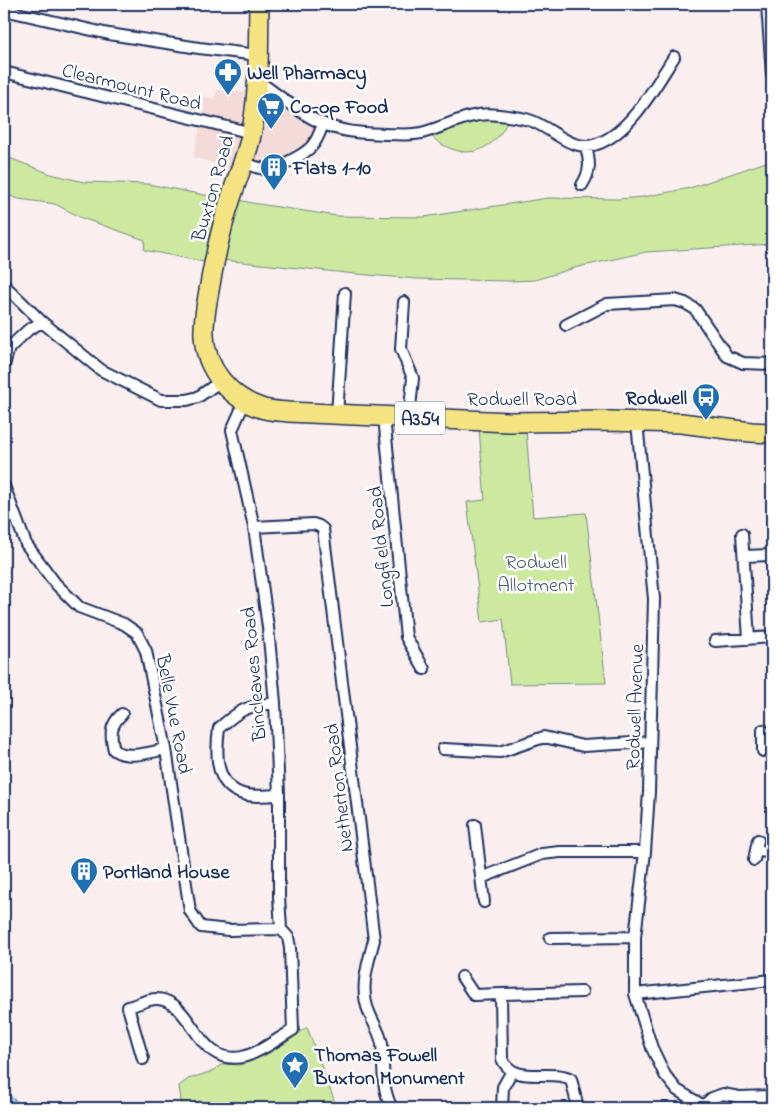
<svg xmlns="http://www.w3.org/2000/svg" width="776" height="1112" viewBox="0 0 776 1112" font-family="'Indie Flower',sans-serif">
<rect width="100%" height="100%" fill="#faeeee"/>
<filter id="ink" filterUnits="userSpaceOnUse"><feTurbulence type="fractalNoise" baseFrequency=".02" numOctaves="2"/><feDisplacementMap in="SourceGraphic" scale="10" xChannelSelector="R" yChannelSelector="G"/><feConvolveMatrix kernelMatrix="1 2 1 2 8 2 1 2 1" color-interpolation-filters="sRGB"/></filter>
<g filter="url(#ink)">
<path fill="#f4dad9" d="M256 81 322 125 312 145 276 166 240 171 193 157 204 109V96L215 99 217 90 255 94Z"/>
<path fill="#cde9a0" stroke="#748c7f" d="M478 117 508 119C500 142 477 159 452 149 445 147 438 142 432 137L430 134Z
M4 156 51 174 84 182 148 184 225 199 209 263 144 250 145 240 82 218 55 204 19 199 4 194Z
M772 160V244L646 252 574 268 535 280 510 281 418 279 356 274 223 260 239 200 252 203 337 216 424 217 548 198 618 199 643 197 690 188Z
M479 429 526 430 533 517 586 513 606 683 510 684 503 619 482 622 467 502 485 500Z
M307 1027 337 1108H182L179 1086 188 1079 210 1072 223 1064 240 1065 263 1056 287 1042Z"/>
<path fill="#8ccced" stroke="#5f8db4" d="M4 1092 26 1108H4Z"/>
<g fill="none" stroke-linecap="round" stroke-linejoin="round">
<g stroke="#1b2f5e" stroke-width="14">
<path id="street" d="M767 4 772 75
M4 10 109 34 199 48 258 55
M4 72 252 133
M257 80C277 94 303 116 324 124 344 133 366 133 387 134 400 134 413 136 425 132 450 125 471 111 498 115 509 116 521 117 532 121 553 129 573 153 597 144 630 133 656 85 674 57
M244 163C251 165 259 169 267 169 278 169 305 154 312 146 318 139 320 132 323 124
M582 185C591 171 590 162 586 147
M4 285 42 322 101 370 161 400H187L198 397 221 381
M404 302 401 349 413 378 409 418
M566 325 607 304 675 300 685 303 695 309 727 356 743 363 772 364
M4 365 9 348 28 330 42 322
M337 415 345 293
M384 417 406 637 424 669
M637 422 654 599 649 792 645 852 635 937V994L652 1048 665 1075 677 1090 707 1108
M4 486 26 544 55 583 79 607 124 624 137 633 146 651 166 749 190 911 201 927 228 930 281 929
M254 527 313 524 319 526 323 529 374 940C368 963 359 989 369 1012 373 1023 380 1032 382 1044 384 1067 381 1088 392 1108
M742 534 749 639
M744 556 772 555
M715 641 772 637
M275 703C246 706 241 709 219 728 216 751 214 783 240 793 252 798 267 795 279 795
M122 714C110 725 110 734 114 750 128 760 150 752 166 749
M763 730V751
M443 749 500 752 544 737 583 746 650 742
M475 825 484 902
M756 851 772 852
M754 860 758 840
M481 878 542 854 560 852H645
M550 938 635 937
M462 977 474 995 501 994
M635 994 772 980
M143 1059 128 1007C137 1005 149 998 158 999 194 1002 196 1066 242 1057 260 1053 277 1039 293 1030L290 948 288 937 281 929 279 897V795L275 703 268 627 254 527 232 430 245 401
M502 1108 503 1087 512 1071
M578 1108 571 1079C550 1068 514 1086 502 1059L501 994 582 992
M701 1108 712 1098 723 1094 739 1097 772 1096"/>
</g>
<g stroke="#1b2f5e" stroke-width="22">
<path id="highway" d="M259 4C258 49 260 96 250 140 245 160 237 178 231 198 222 224 216 252 211 279 208 298 203 317 204 335 205 369 230 398 261 408 270 411 279 411 288 412L509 422 610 421 681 423 751 432 772 433"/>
</g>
<use href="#street" stroke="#fff" stroke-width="10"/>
<use href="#highway" stroke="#f5e382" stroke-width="19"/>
</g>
</g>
<defs>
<g id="pharmacy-pin" transform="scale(1.4375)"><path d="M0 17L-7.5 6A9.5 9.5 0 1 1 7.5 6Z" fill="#1f6fb2" stroke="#fff"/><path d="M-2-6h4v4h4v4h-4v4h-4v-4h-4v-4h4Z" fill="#fff"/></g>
<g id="supermarket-pin" transform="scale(1.4375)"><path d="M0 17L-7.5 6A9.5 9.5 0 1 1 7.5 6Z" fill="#1f6fb2" stroke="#fff"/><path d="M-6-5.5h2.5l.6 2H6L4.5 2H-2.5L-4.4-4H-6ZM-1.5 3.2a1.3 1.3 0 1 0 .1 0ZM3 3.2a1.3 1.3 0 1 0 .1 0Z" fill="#fff"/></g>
<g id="building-pin" transform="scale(1.4375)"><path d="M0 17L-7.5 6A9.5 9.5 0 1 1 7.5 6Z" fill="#1f6fb2" stroke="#fff"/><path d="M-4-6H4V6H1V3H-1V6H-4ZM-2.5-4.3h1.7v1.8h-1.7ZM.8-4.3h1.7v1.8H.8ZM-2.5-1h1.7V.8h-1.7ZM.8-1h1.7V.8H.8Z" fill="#fff"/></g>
<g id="bus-pin" transform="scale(1.4375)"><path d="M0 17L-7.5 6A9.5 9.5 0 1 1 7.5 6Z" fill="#1f6fb2" stroke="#fff"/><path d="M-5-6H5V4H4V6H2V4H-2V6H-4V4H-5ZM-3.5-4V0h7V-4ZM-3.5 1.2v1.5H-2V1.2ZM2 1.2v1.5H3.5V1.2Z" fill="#fff"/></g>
<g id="sight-pin" transform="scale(1.4375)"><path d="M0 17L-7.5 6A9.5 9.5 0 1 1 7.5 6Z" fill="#1f6fb2" stroke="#fff"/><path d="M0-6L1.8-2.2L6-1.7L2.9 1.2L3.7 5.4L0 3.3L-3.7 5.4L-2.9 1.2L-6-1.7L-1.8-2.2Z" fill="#fff"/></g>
</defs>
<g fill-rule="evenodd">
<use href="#pharmacy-pin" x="228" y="72"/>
<use href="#supermarket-pin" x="271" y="106"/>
<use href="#building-pin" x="274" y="167"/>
<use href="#bus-pin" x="706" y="397"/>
<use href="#building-pin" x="84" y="871"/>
<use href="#sight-pin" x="295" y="1065"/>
</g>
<g text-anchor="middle" stroke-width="5" stroke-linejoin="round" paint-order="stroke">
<rect fill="#fff" stroke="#5f6d8e" stroke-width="1" x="395" y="401.5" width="50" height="33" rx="4"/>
<g font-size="19" font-weight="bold" fill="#1b2f5e">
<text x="420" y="425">A354</text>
</g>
<g font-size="20" font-weight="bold" fill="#1b2f5e" stroke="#fff" text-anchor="start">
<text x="247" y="79">Well Pharmacy</text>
<text x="290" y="113">Co-op Food</text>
<text x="293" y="174">Flats 1-10</text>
<text x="687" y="404" text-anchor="end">Rodwell</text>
<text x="103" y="878">Portland House</text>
<text x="314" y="1061">Thomas Fowell<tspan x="314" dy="23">Buxton Monument</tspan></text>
</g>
<g font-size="20" fill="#1b2f5e" stroke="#fff">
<text transform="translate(132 86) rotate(14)" y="7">Clearmount Road</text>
<text transform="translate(212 188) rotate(-74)" y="7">Buxton Road</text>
<text x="522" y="405">Rodwell Road</text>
<text transform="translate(380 547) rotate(-96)" y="7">Longfield Road</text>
<text transform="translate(253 674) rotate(-95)" y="7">Bincleaves Road</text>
<text transform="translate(634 707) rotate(-88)" y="7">Rodwell Avenue</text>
<text transform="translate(175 714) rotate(79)" y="7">Belle Vue Road</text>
<text transform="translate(338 788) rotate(-97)" y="7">Netherton Road</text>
</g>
<g font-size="20" fill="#485e6e" stroke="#fff">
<text x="536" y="568">Rodwell<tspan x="536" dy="23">Allotment</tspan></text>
</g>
</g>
<rect width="776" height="1112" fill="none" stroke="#fff" stroke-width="20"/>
<rect x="10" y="10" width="756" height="1092" fill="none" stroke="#1b2f5e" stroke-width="2" filter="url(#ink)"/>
</svg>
